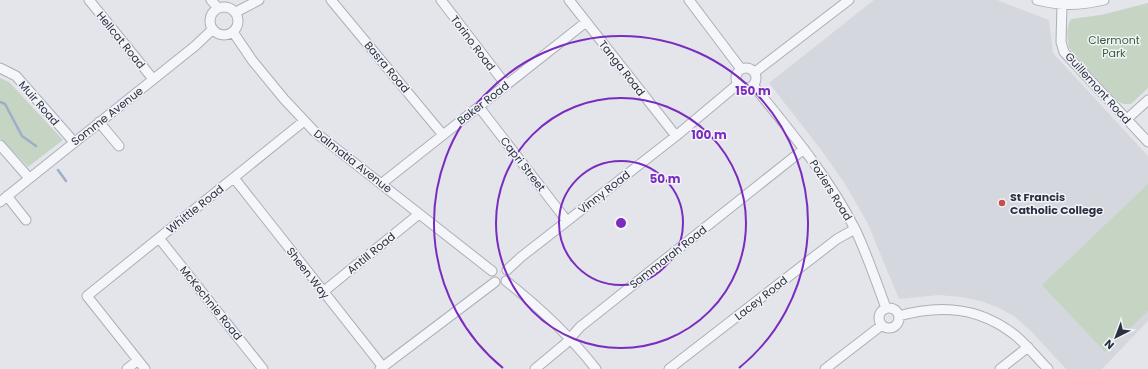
<svg xmlns="http://www.w3.org/2000/svg" width="1148" height="369" viewBox="0 0 1148 369" font-family="Poppins,sans-serif">
<rect width="100%" height="100%" fill="#e3e5ea"/>
<path fill="#d5d7df" d="M874 0H997L1049 20 1053 53 1148 156V321L1102 369H1066L1031 331 1014 316 997 307 981 301 961 297 939 295 899 299 867 222 845 184 822 151 769 83Z"/>
<path fill="#c6d4c4" d="M1148 3V88L1131 104H1123L1116 100 1069 48C1067 38 1066 27 1071 19L1101 15Z
M0 78 9 82 63 140 28 167 0 138Z
M1148 184V311L1105 352 1042 285Z"/>
<g fill="none" stroke-linecap="round" stroke-linejoin="round">
<path stroke="#9fadc9" stroke-width="2.5" d="M0 102 5 104 22 136 36 146
M58 170 66 181"/>
<g stroke="#acafb8" stroke-width="11">
<path id="minor" d="M89 0 153 79
M211 0 218 8
M331 0 443 135
M441 0 506 85
M569 0 676 136
M689 0 741 69
M1037 0C1063 6 1077 6 1104 0
M1062 5 1061 42 1064 52 1148 142
M210 21a14 14 0 1 1 28 0a14 14 0 1 1-28 0Z
M236 12 259 0
M233 32 252 60 284 99 315 132 492 271
M736 78a10 10 0 1 1 20 0a10 10 0 1 1-20 0Z
M0 68 16 76 74 142
M755 72 849 0
M753 85C790 131 828 176 855 229 867 254 876 281 886 308
M479 107 567 221
M1127 119 1148 100
M99 122 119 146
M0 145 29 178
M234 178 383 367
M381 184 586 22
M7 196 26 220
M0 202 195 46 213 29
M159 238 263 369
M507 270 521 257 676 136 738 84
M506 281C539 307 570 336 596 369
M323 292 419 214
M879 318a10 10 0 1 1 20 0a10 10 0 1 1-20 0Z
M899 316C941 304 980 307 1016 336 1027 345 1037 358 1048 369
M127 369 138 360
M145 369 87 296 304 121
M380 369 495 282
M535 369 565 344 580 327 804 149
M669 369 837 239 855 229
M825 369 882 325
M1000 369 1028 347"/>
</g>
<use href="#minor" stroke="#f5f6f9" stroke-width="9"/>
</g>
<g fill="none" stroke="#7b2cbf" stroke-width="2">
<circle cx="621" cy="223" r="62"/>
<circle cx="621" cy="223" r="125"/>
<path d="M503 368A187 187 0 1 1 739 368"/>
</g>
<circle fill="#ca4d4e" stroke="#f2f4f8" stroke-width="1.5" cx="1002" cy="203" r="4"/>
<g text-anchor="middle" stroke-width="3" stroke-linejoin="round" paint-order="stroke">
<g font-size="11" fill="#2b3042" stroke="#f2f4f8">
<text transform="translate(121 40) rotate(51)" y="4">Hellcat Road</text>
<text transform="translate(473 43) rotate(53)" y="4">Torino Road</text>
<text transform="translate(387 67) rotate(50)" y="4">Basra Road</text>
<text transform="translate(622 68) rotate(52)" y="4">Tanga Road</text>
<text transform="translate(1098 88) rotate(48)" y="4">Guillemont Road</text>
<text transform="translate(39 103) rotate(49)" y="4">Muir Road</text>
<text transform="translate(483 103) rotate(-38)" y="4">Baker Road</text>
<text transform="translate(107 116) rotate(-38)" y="4">Somme Avenue</text>
<text transform="translate(353 161) rotate(38)" y="4">Dalmatia Avenue</text>
<text transform="translate(523 164) rotate(52)" y="4">Capri Street</text>
<text transform="translate(831 190) rotate(58)" y="4">Poziers Road</text>
<text transform="translate(604 192) rotate(-38)" y="4">Vinny Road</text>
<text transform="translate(195 209) rotate(-39)" y="4">Whittle Road</text>
<text transform="translate(371 253) rotate(-39)" y="4">Antill Road</text>
<text transform="translate(668 257) rotate(-38)" y="4">Sammarah Road</text>
<text transform="translate(308 273) rotate(52)" y="4">Sheen Way</text>
<text transform="translate(761 298) rotate(-38)" y="4">Lacey Road</text>
<text transform="translate(211 303) rotate(51)" y="4">McKechnie Road</text>
</g>
<g font-size="11" fill="#3a5d39" stroke="#f2f4f8">
<text x="1114" y="44">Clermont<tspan x="1114" dy="13">Park</tspan></text>
</g>
<g font-size="11" font-weight="bold" fill="#2b3042" stroke="#f2f4f8" text-anchor="start">
<text x="1010" y="201">St Francis<tspan x="1010" dy="13">Catholic College</tspan></text>
</g>
</g>
<circle cx="621" cy="223" r="6" fill="#7b2cbf" stroke="#f2f4f8" stroke-width="2"/>
<g font-size="12" text-anchor="middle" font-weight="bold" fill="#7b2cbf" stroke="#f2f4f8" stroke-width="3" stroke-linejoin="round" paint-order="stroke">
<text x="753" y="95">150 m</text>
<text x="709" y="139">100 m</text>
<text x="665" y="183">50 m</text>
</g>
<g transform="translate(1116 337) rotate(222)" stroke="#f2f4f8" stroke-width="3" paint-order="stroke">
<path d="M0-3L7 15L0 10L-7 15Z" fill="#2b3042"/>
<text y="-6" font-size="11" font-weight="bold" text-anchor="middle" fill="#2b3042">N</text>
</g>
</svg>
